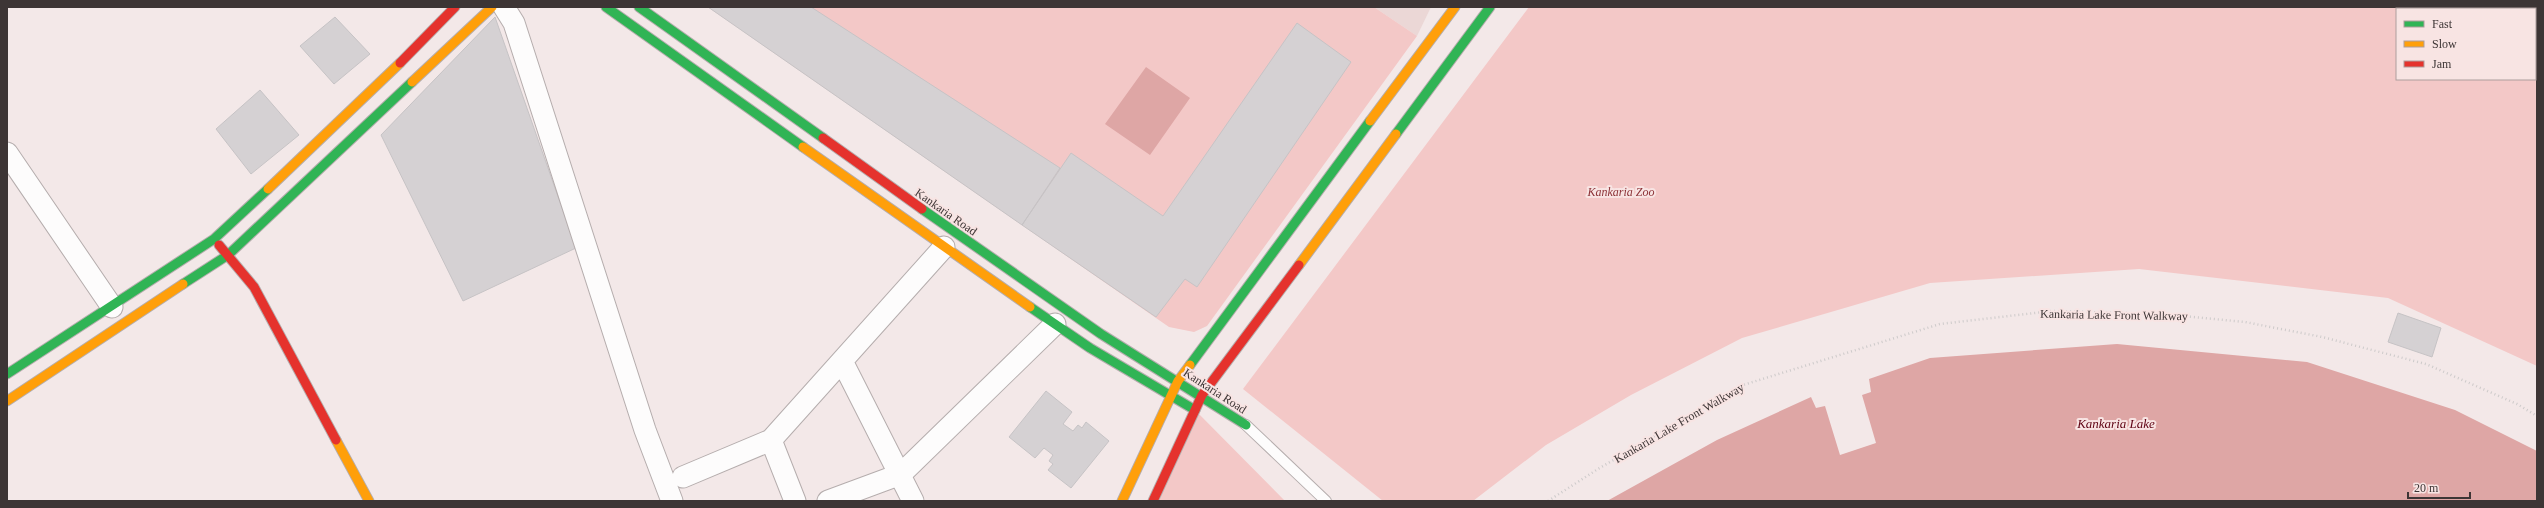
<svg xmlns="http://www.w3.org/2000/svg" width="2544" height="508" viewBox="0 0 2544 508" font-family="'Times New Roman',serif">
<rect width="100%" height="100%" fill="#f3e8e8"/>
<path fill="#ebd7d6" d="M1374 7H1431L1417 36Z"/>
<path fill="#f3c8c7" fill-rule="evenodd" d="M708 7H1374L1417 36 1207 326 1194 332 1169 327Z
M1529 7H2537V366L2388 298 2139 269 1930 283 1742 338 1631 395 1546 445 1473 501H1383L1243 389ZM2397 9H2535V79H2397Z
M1195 410 1285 501H1159Z"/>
<path fill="#dea6a5" d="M1146 67 1190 98 1150 155 1105 124Z
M2117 344 2307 362 2455 410 2537 451V501H1607L1717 440 1811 397 1816 408 1825 406 1840 455 1876 443 1862 395 1871 392 1869 379 1930 358Z"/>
<path fill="#d5d1d3" stroke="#c6c3c5" d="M708 7H811L1060 168 1022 225Z
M335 17 370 54 334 84 300 46Z
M495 17 576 248 463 301 381 135Z
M1297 23 1351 62 1197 287 1185 279 1156 317 1022 225 1071 153 1163 216Z
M260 90 299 135 251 174 216 129Z
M2398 313 2441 328 2432 357 2388 342Z
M1046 391 1072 412 1063 424 1073 431 1078 425 1082 428 1086 422 1109 441 1071 488 1048 470 1053 464 1049 461 1053 455 1044 448 1035 458 1009 437Z"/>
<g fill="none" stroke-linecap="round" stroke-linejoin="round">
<g stroke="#b5adad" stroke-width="12">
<path id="lane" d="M1246 425 1326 501"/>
</g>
<g stroke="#b5adad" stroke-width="23">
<path id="street" d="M504 7 514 23 645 430 672 501
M7 153 112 307
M842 361 913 501
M771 440 795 501
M683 477 771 440 944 247
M828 501 901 474 1055 324"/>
</g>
<g stroke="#b5adad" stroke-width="11">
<path id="fast" d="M606 7 803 147
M639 7 823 138
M1396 134 1490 7
M922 209 1101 334 1246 425
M183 284 228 255 412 82
M1030 307 1090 348 1195 410
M1190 365 1370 121
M7 374 214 239 268 189"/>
</g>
<g stroke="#b5adad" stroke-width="11">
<path id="slow" d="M412 82 492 7
M1370 121 1455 7
M803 147 1030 307
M268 189 400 63
M1299 265 1396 134
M7 401 183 284
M336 440 369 501
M1122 501 1178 381 1190 365"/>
</g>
<g stroke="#b5adad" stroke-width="11">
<path id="jam" d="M400 63 455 7
M823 138 922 209
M219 245 254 287 336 440
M1153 501 1202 395 1299 265"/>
</g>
<path stroke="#cdcaca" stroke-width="2.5" stroke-dasharray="1 3" stroke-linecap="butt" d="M1548 501 1598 469 1743 385 1940 324 2052 311 2162 314 2245 322 2322 337 2426 364 2517 404 2537 416"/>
<use href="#lane" stroke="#fdfcfc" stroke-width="10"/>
<use href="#street" stroke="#fdfcfc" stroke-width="21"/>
<use href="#fast" stroke="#30b455" stroke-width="9"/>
<use href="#slow" stroke="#ff9f0a" stroke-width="9"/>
<use href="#jam" stroke="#e5322d" stroke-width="9"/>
</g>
<g text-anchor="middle" stroke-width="4" stroke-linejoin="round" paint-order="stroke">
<g font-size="12" font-style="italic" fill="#8c3237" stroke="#f8e4e3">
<text x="1621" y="196">Kankaria Zoo</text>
</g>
<g font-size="12" fill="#3d3535" stroke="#f8e4e3">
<text transform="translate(946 212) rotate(35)" y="4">Kankaria Road</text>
<text transform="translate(2114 315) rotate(1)" y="4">Kankaria Lake Front Walkway</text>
<text transform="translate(1215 391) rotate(33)" y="4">Kankaria Road</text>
<text transform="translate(1679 423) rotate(-30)" y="4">Kankaria Lake Front Walkway</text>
</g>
<g font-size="13" font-style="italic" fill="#5f0213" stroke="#f8e4e3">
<text x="2116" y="428">Kankaria Lake</text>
</g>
</g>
<rect width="2544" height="508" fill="none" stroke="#3d3535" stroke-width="16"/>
<rect x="2396" y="8" width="140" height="72" fill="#f8e4e3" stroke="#ad9e9d"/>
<rect x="2404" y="21" width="20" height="6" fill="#30b455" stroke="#ad9e9d"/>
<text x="2432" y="28" font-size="12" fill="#3d3535">Fast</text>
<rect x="2404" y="41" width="20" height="6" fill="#ff9f0a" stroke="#ad9e9d"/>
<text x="2432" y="48" font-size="12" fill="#3d3535">Slow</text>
<rect x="2404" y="61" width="20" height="6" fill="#e5322d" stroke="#ad9e9d"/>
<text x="2432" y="68" font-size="12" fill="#3d3535">Jam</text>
<path d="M2408 492v6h62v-6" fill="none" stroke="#3d3535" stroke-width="2"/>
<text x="2414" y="492" font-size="12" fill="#3d3535" stroke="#f8e4e3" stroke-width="3" paint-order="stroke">20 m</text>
</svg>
